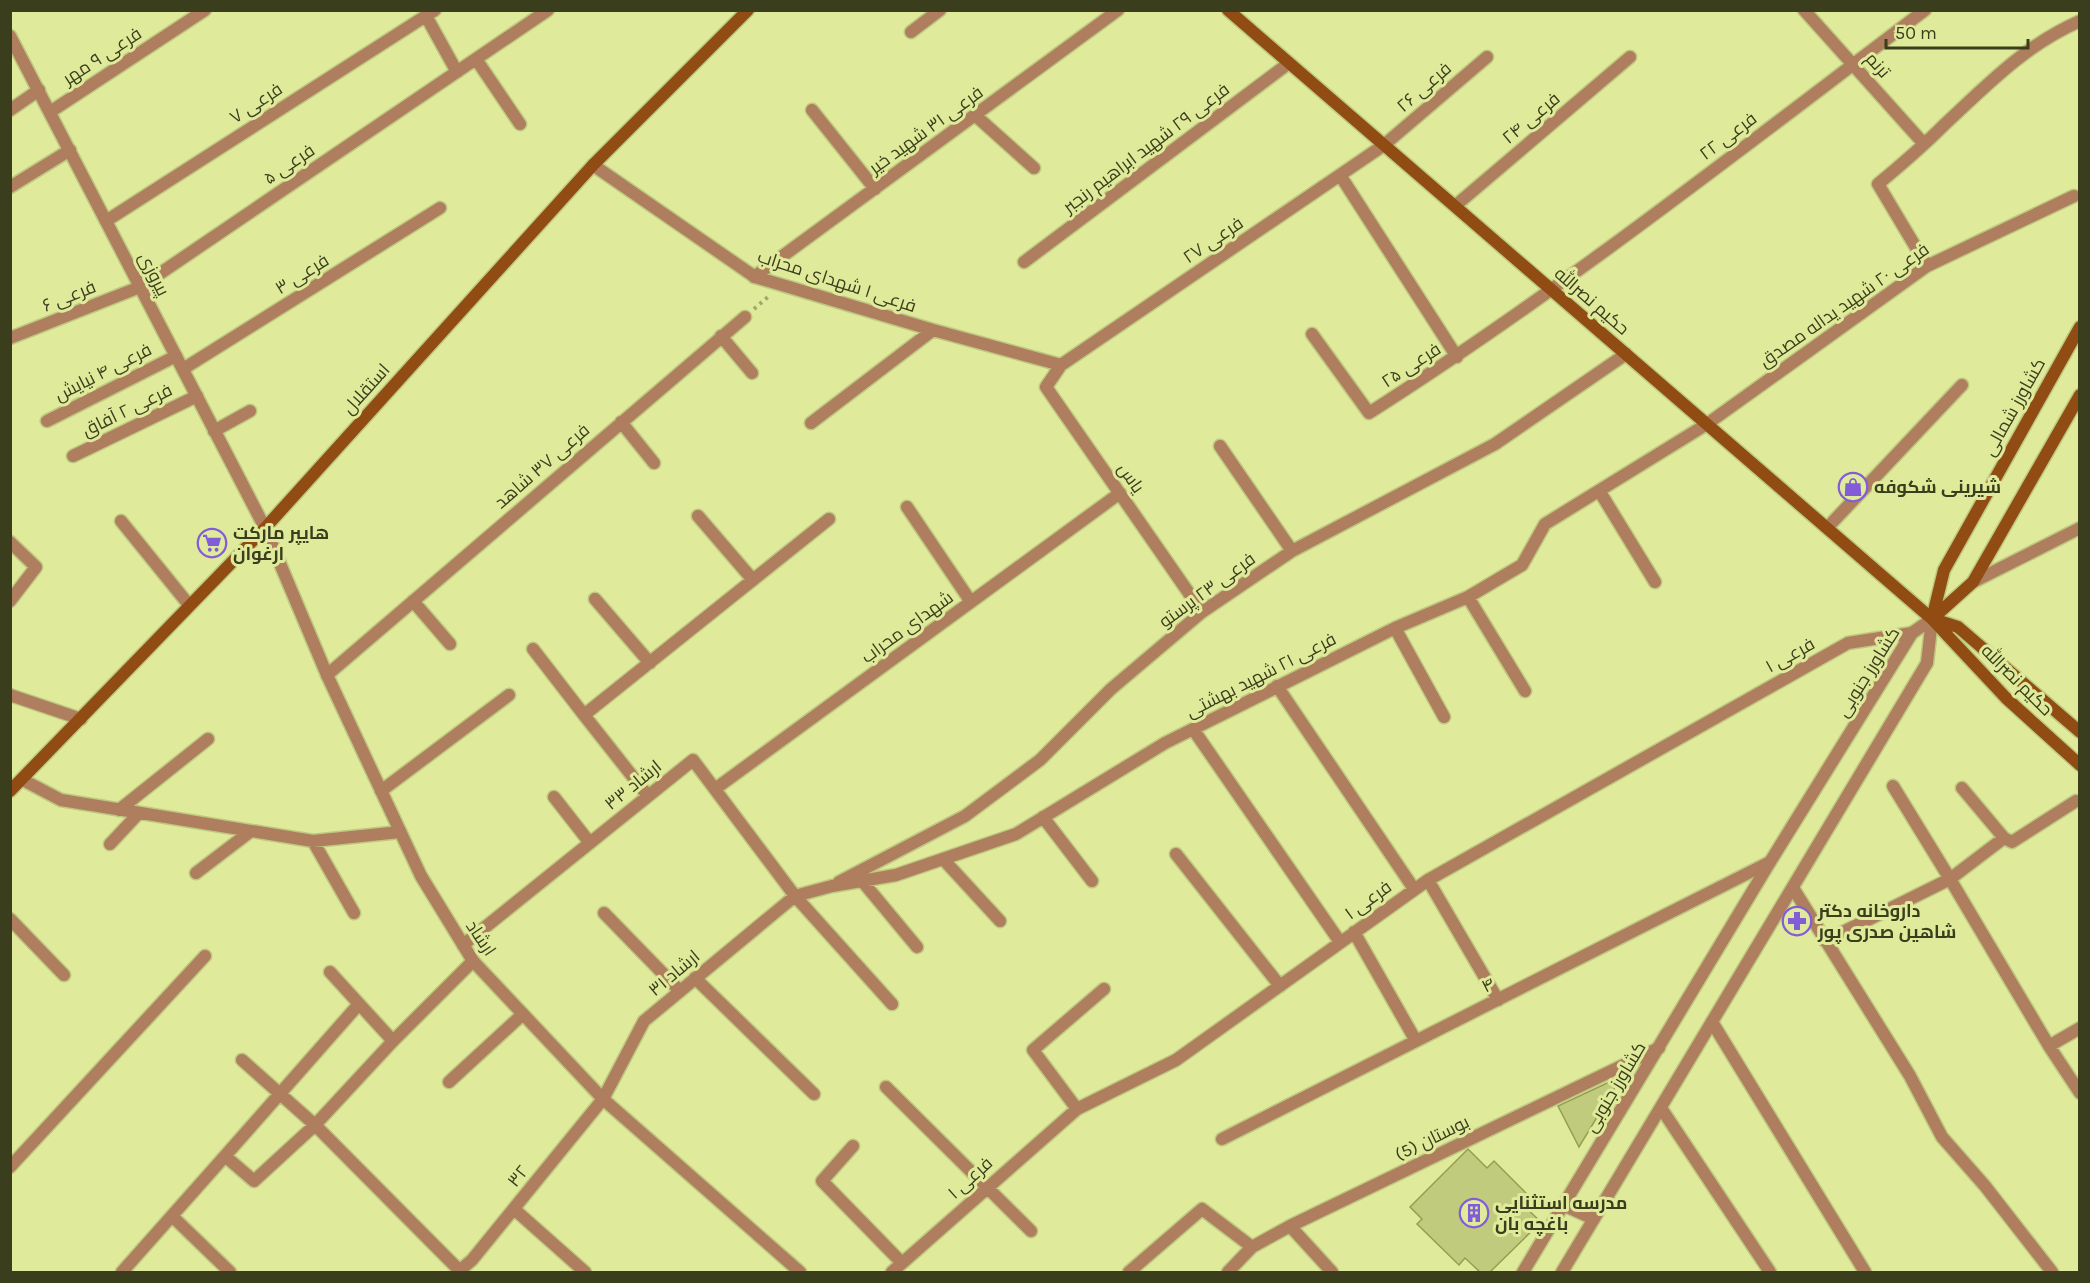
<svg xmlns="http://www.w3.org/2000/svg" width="2090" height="1283" viewBox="0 0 2090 1283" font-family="Karla,Cairo,sans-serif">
<rect width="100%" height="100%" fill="#dfea9a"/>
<path fill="#c1cb7d" stroke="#959e51" stroke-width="1.5" d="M1622 1076 1579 1147 1558 1106Z
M1468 1149 1487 1168 1494 1161 1530 1197 1524 1206 1541 1222 1490 1272H1480L1465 1258 1459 1265 1417 1224 1422 1219 1410 1207Z"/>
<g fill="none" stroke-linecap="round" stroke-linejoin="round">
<g stroke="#bec881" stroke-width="15">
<path id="minor" d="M1804 10 1924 144
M426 16 457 72
M911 32 940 10
M476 59 520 124
M10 110 39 90
M812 110 875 189
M50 112 205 10
M976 116 1034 168
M593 165 755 277 933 330 1061 365
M1340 175 1457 357
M10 187 70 150
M1455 206 1630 57
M106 221 435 10
M1024 262 1289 63
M1927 266 1878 184C1901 165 1923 146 1944 125 1987 85 2025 45 2080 21
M754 277 1118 10
M1312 334 1369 413C1562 290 1742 148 1925 10
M721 336 752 373
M10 338 140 287 548 10
M183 369 440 208
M47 421 176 356
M621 422 654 463
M811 423 933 330
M214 431 250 411
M1220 446 1292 551
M73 456 197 396
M1600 492 1655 582
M907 507 971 602
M698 516 753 580
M121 521 189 605
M1827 528 1962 385
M10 542 36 567 10 601
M1973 582 2080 528
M1468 597 1525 691
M595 599 650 663
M413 601 450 644
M1202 612 1046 387 1061 365 1384 145 1487 57
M1395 628 1444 717
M533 649 584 715
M327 675 745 317
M1277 686 1414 889
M10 695 81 719
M1193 729 1340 942
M23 780 61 800 313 841 400 832
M1893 786 1950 879 2004 838 2012 842 2076 801
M1962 788 2004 838
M715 789 1120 493
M381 791 509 695
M648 796 584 715 829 519
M554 797 590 843
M119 810 208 739
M1043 817 1092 881
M313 841 354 913
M110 844 139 813
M1176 854 1280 986
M943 859 1000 921
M196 873 251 831
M858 876 917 947
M1428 880 1498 1000
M839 882 965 816 1040 760 1111 689 1202 612 1292 551 1495 444 1626 354
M1793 888 1910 1076 1942 1137 1985 1186 2052 1272
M604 913 680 991
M10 919 64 975
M1354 932 1416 1041
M1825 941 1950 879 2049 1046 2080 1093
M463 945 693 760 795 896 892 1004
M330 972 393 1041
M695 978 814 1094
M1712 1022 1865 1272
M2049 1046 2080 1028
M242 1060 315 1125 460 1271
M449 1082 523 1014
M886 1087 1031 1231
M1661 1108 1770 1272
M1077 1109 1033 1050 1104 989
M1222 1139 1770 862
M853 1146 822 1181 902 1263
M225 1156 359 1004
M10 1167 205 956
M514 1209 585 1272
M172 1216 230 1272
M1290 1226 1332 1272
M122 1272 225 1156 254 1181 315 1125 393 1041 473 961
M458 1272 472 1260 603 1099 644 1021 795 896 832 886 896 875 1016 834 1165 743 1395 628 1468 597 1522 565 1545 524 1707 424 1927 266 2074 196
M892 1272 1077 1109 1176 1060 1428 880 1848 643 1912 633
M1129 1272 1202 1209 1252 1247
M1228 1272 1252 1247 1290 1226 1659 1048"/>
</g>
<g stroke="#bec881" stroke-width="15">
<path id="tertiary" d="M10 36 265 528 327 675 421 876 473 961 603 1099 800 1272
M1563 1205 1594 1219
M1523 1272 1770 862 1912 633 1932 619
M1562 1272 1927 663 1932 619"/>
</g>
<g stroke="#bec881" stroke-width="15">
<path id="secondary" d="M1228 10 1932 619 2006 698 2080 765
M1932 619 1944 570 2080 327
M1932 619 1973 582 2080 395
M1933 619 1958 627 2080 732
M10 791 265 528 593 165 748 10"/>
</g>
<path stroke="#a0a96b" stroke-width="4" stroke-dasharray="3 4.5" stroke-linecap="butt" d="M754 309 769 296"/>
<use href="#minor" stroke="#ae7e5e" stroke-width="12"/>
<use href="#tertiary" stroke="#ae7e5e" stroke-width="12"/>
<use href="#secondary" stroke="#904c13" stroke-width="12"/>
</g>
<defs>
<g id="shop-ring" transform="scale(1.5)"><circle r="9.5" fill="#dfea9a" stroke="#835dd7" stroke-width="1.5"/><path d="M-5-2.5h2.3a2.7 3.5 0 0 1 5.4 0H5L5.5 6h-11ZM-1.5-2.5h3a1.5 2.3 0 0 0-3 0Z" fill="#835dd7"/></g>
<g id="supermarket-ring" transform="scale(1.5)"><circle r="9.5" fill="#dfea9a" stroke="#835dd7" stroke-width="1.5"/><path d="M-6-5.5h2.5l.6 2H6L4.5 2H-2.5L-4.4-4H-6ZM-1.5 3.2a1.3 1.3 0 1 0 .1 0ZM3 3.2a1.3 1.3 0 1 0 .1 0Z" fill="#835dd7"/></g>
<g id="pharmacy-ring" transform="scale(1.5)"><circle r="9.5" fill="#dfea9a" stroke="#835dd7" stroke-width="1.5"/><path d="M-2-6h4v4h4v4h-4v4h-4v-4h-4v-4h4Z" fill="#835dd7"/></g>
<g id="building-ring" transform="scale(1.5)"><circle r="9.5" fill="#dfea9a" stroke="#835dd7" stroke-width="1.5"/><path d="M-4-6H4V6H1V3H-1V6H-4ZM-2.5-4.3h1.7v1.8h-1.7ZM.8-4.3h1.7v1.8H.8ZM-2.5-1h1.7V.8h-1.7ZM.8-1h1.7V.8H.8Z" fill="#835dd7"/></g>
</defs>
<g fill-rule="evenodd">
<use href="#shop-ring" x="1853" y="487"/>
<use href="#supermarket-ring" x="212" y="543"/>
<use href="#pharmacy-ring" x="1797" y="921"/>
<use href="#building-ring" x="1474" y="1213"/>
</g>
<g text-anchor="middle" stroke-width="6" stroke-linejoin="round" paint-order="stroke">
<g font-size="18" fill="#3a3e1d" stroke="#dfea9a">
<text transform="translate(102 56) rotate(-33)" y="6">فرعی ۹ مهر</text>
<text transform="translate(1878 65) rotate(48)" y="6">ترنم</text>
<text transform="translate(1424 87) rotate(-41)" y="6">فرعی ۲۶</text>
<text transform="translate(256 103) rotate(-33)" y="6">فرعی ۷</text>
<text transform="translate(1531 118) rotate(-40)" y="6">فرعی ۲۴</text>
<text transform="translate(926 130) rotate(-36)" y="6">فرعی ۳۱ شهید خیر</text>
<text transform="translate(1728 136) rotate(-37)" y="6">فرعی ۲۲</text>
<text transform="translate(1146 148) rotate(-37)" y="6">فرعی ۲۹ شهید ابراهیم رنجبر</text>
<text transform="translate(289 164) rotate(-34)" y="6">فرعی ۵</text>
<text transform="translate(1213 240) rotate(-34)" y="6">فرعی ۲۷</text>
<text transform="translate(154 274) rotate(63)" y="6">پیروزی</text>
<text transform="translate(302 274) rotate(-32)" y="6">فرعی ۳</text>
<text transform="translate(837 281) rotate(18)" y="6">فرعی ۱ شهدای محراب</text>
<text transform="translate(69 296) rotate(-22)" y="6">فرعی ۶</text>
<text transform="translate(1592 301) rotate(41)" y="6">حکیم نصرالله</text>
<text transform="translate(1844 305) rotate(-35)" y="6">فرعی ۲۰ شهید یداله مصدق</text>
<text transform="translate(1411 365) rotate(-33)" y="6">فرعی ۲۵</text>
<text transform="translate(103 372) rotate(-27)" y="6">فرعی ۴ نیایش</text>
<text transform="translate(366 389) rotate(-48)" y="6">استقلال</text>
<text transform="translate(2014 407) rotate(-61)" y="6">کشاورز شمالی</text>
<text transform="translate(127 410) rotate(-26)" y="6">فرعی ۲ آفاق</text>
<text transform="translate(542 466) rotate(-41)" y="6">فرعی ۳۷ شاهد</text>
<text transform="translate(1131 478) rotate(55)" y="6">یاس</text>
<text transform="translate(1207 590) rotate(-36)" y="6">فرعی ۲۳ پرستو</text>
<text transform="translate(907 627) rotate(-36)" y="6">شهدای محراب</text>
<text transform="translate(1790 655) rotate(-29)" y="6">فرعی ۱</text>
<text transform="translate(1868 672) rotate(-58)" y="6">کشاورز جنوبی</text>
<text transform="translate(1261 675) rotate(-27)" y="6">فرعی ۲۱ شهید بهشتی</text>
<text transform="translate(2017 680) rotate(45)" y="6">حکیم نصرالله</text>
<text transform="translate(633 785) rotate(-39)" y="6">ارشاد ۳۳</text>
<text transform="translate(1368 900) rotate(-36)" y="6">فرعی ۱</text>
<text transform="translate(481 938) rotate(56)" y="6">ارشاد</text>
<text transform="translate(674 973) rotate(-40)" y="6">ارشاد ۳۱</text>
<text transform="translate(1488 985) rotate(-27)" y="6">۴</text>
<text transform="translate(1615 1087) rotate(-59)" y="6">کشاورز جنوبی</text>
<text transform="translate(1432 1138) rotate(-26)" y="6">بوستان (5)</text>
<text transform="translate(518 1176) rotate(-51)" y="6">۳۲</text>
<text transform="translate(970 1178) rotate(-42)" y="6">فرعی ۱</text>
</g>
<g font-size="18" font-weight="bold" fill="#3a3e1d" stroke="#dfea9a" text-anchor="start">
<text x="1874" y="493">شیرینی شکوفه</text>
<text x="233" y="539">هایپر مارکت<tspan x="233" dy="21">ارغوان</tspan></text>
<text x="1818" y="917">داروخانه دکتر<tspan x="1818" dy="21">شاهین صدری پور</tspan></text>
<text x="1495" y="1209">مدرسه استثنایی<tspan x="1495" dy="21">باغچه بان</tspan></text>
</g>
</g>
<rect width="2090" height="1283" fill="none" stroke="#3a3e1d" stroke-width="24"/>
<path d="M1886 39v9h142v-9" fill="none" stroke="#3a3e1d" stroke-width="3"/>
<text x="1895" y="39" font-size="18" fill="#3a3e1d" stroke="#dfea9a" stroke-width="4.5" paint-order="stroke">50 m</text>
</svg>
